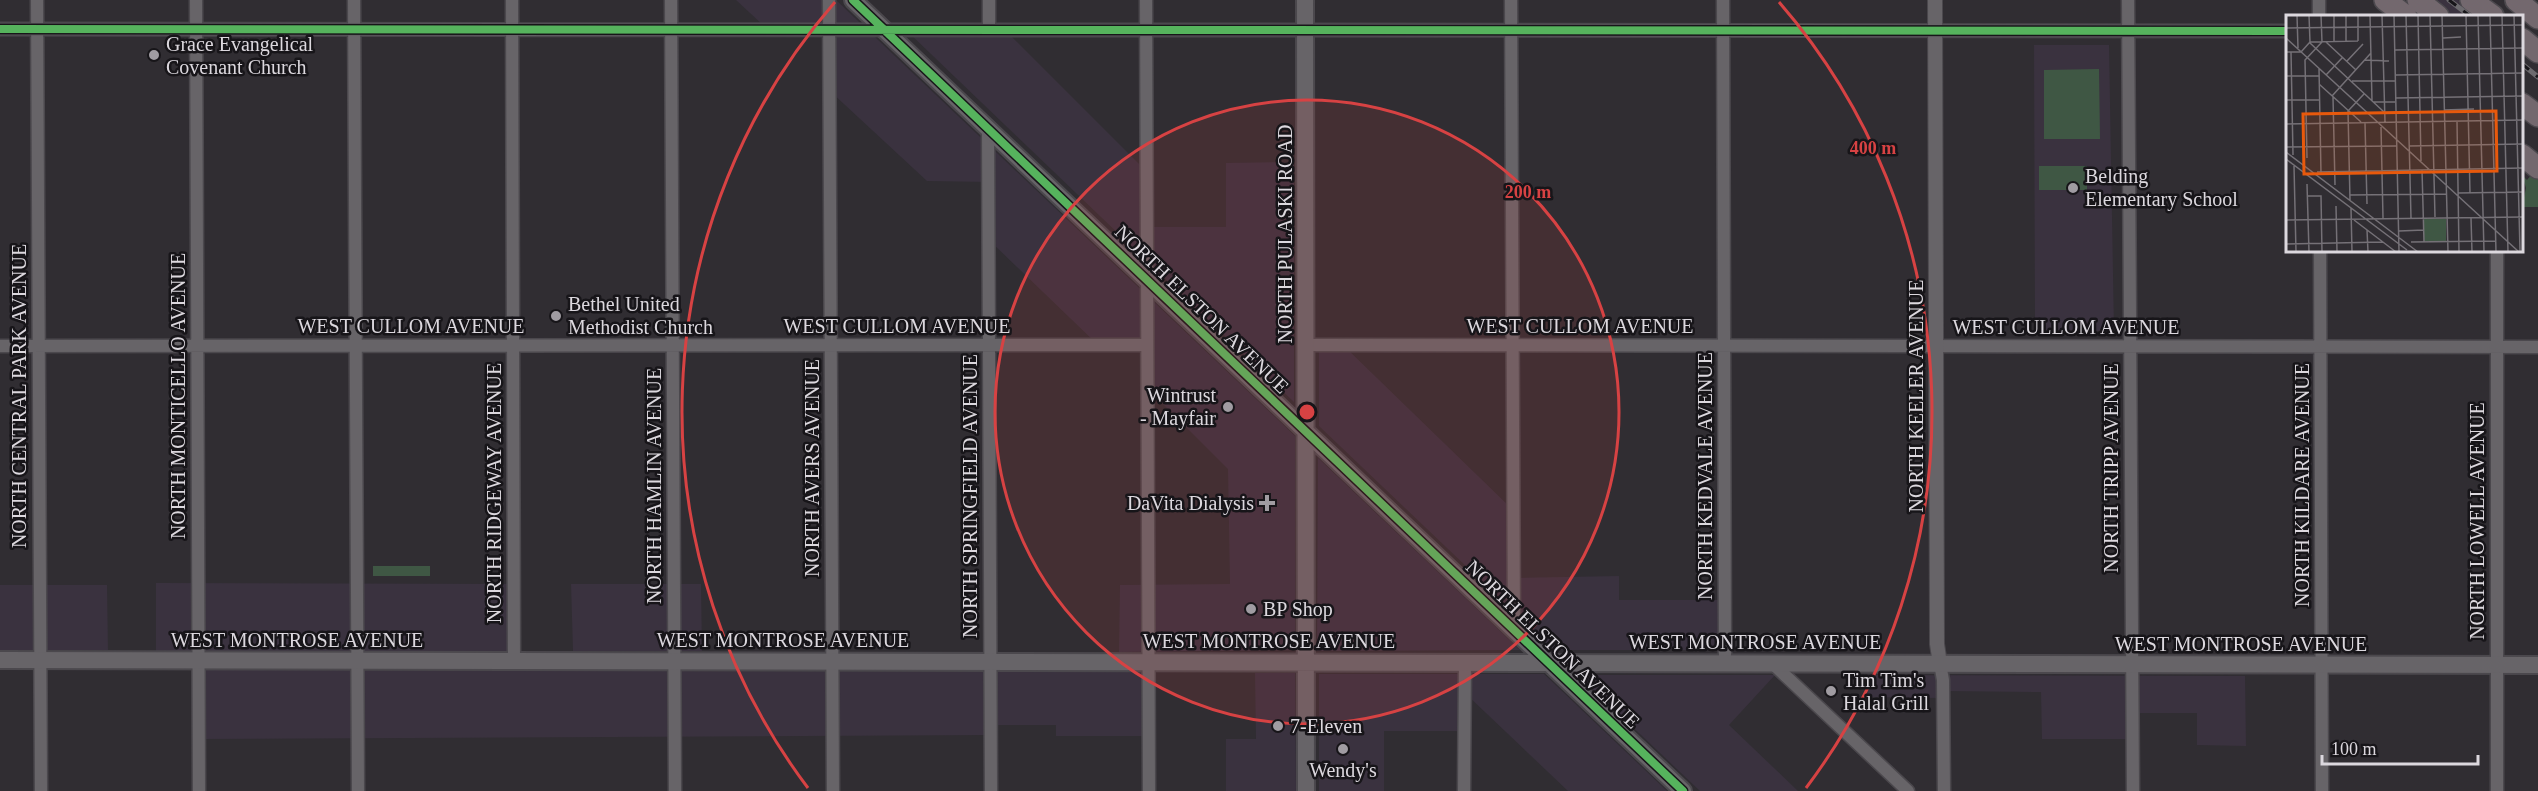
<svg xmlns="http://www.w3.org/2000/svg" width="2538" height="791" viewBox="0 0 2538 791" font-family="'Times New Roman',serif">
<rect width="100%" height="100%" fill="#302d32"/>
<path fill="#3a323f" d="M736 0H836L1295 436V650L1119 652 1120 585 1230 584 1228 469 1148 389V345L1097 344 990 241V182L927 181 831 92V28L765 27Z
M2431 0H2458L2478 16H2452Z
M907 31H1006L1145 170V227H1226V163L1294 162V402Z
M2034 45H2109L2114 331 2035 330Z
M1344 346 1512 509 1513 578 1619 576V600H1726V650H1554L1319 426V347Z
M1318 458 1520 650 1317 651Z
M156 583 514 584V651H156Z
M571 584H701L702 651H573Z
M0 585H107L108 650H0Z
M200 670 1146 672 1147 736H1056V725H990L989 735 200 739Z
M1255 673H1295L1296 791H1226V739H1256Z
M1319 674H1544L1667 791H1568L1466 694V731H1384V791H1319Z
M1578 675H1775L1729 725 1798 791H1700Z
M1867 675 2245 676 2246 746 2197 745V713H2133V739H2042L2041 692 1943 691 1942 698 1867 697Z"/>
<path fill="#3f5744" d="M2099 69 2100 139H2044V70Z
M2039 166H2087V190H2039Z
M2532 174 2538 179V207H2522L2526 188 2522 175 2527 180Z
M373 566H430V576H373Z"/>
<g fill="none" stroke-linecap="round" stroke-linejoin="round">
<g stroke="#4b484d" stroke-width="15">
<path id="minor" d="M37 0 41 791
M196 0 199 791
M354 0 358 791
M512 0 514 661
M671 0 675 791
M829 0 833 791
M989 0V29
M1146 0 1149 791
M1511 0 1514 630
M1723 0 1725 663
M2128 0 2133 791
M2319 0V16
M0 29 2288 31
M988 130 991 791
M2320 250 2322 791
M2497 250V791
M1307 345 2538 347
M0 346 1147 345
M1773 664 1908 791
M1940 664 1943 680 1944 791
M1464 791 1465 663"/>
</g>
<g stroke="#4b484d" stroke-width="16">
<path id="tertiary" d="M1935 0 1937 644 1940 664"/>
</g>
<g stroke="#4b484d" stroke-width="20">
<path id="secondary" d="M853 0 1683 791
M1305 0 1306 791
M0 660 2538 665"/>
</g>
<g stroke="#4b484d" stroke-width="24">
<path id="motorway" d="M2385 0 2406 16
M2418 0 2438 16
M2471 0 2493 16
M2516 0 2538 18
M2522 39 2538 52
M2522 104 2538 116
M2522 155 2538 168"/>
</g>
<use href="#minor" stroke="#676468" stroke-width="12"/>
<use href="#tertiary" stroke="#676468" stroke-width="14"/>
<use href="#secondary" stroke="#676468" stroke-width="16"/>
<use href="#motorway" stroke="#73686e" stroke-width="21"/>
<g stroke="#6c6a6e" stroke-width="5">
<path id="rail" d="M2449 0 2470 16
M2522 64 2538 77"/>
</g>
<use href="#rail" stroke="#171519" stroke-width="3" stroke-dasharray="9" stroke-linecap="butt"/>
<g stroke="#171519" stroke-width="11">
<path id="cycleway" d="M853 0 1683 791
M0 29 2288 31"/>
</g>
<use href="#cycleway" stroke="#56b35d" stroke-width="8"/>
</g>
<circle cx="1307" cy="412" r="312" fill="#d74243" fill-opacity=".12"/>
<g fill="none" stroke="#d74243" stroke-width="3">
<circle cx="1307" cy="412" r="312"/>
<path d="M808 788A625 625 0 0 1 835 2M1779 2A625 625 0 0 1 1806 788"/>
</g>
<g fill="#a09ca2" stroke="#171519" stroke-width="2">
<circle cx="154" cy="55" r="6"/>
<circle cx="2073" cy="188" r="6"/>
<circle cx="556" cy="316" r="6"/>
<circle cx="1228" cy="407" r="6"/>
<path d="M1264 494h6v6h6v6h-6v6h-6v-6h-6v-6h6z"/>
<circle cx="1251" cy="609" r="6"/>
<circle cx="1831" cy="691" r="6"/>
<circle cx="1278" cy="726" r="6"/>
<circle cx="1343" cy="749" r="6"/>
</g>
<g text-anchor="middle" stroke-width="5" stroke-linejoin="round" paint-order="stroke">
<g font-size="20" fill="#dcd8de" stroke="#171519" text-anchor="start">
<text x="166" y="51">Grace Evangelical<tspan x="166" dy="23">Covenant Church</tspan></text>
<text x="2085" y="183">Belding<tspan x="2085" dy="23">Elementary School</tspan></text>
<text x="568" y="311">Bethel United<tspan x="568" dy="23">Methodist Church</tspan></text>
<text x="1216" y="402" text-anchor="end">Wintrust<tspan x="1216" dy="23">- Mayfair</tspan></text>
<text x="1254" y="510" text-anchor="end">DaVita Dialysis</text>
<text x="1263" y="616">BP Shop</text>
<text x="1843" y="687">Tim Tim's<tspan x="1843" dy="23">Halal Grill</tspan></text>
<text x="1290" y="733">7-Eleven</text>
<text x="1343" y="777" text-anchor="middle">Wendy's</text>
</g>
<g font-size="20" fill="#dcd8de" stroke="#171519">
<text transform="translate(1285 234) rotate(-90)" y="7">NORTH PULASKI ROAD</text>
<text transform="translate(1202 309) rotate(44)" y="7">NORTH ELSTON AVENUE</text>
<text x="411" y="333">WEST CULLOM AVENUE</text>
<text x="897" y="333">WEST CULLOM AVENUE</text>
<text x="1580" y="333">WEST CULLOM AVENUE</text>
<text x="2066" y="334">WEST CULLOM AVENUE</text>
<text transform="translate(19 396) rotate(-90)" y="7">NORTH CENTRAL PARK AVENUE</text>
<text transform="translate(178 396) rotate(-90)" y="7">NORTH MONTICELLO AVENUE</text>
<text transform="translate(1916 396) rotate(-90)" y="7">NORTH KEELER AVENUE</text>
<text transform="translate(812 468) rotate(-90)" y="7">NORTH AVERS AVENUE</text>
<text transform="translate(2111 468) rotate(-90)" y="7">NORTH TRIPP AVENUE</text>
<text transform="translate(1705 476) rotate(-90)" y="7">NORTH KEDVALE AVENUE</text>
<text transform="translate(2302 485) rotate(-90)" y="7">NORTH KILDARE AVENUE</text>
<text transform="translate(654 486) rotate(-90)" y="7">NORTH HAMLIN AVENUE</text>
<text transform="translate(494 493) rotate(-90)" y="7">NORTH RIDGEWAY AVENUE</text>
<text transform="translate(970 496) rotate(-90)" y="7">NORTH SPRINGFIELD AVENUE</text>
<text transform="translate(2477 521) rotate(-90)" y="7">NORTH LOWELL AVENUE</text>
<text x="297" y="647">WEST MONTROSE AVENUE</text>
<text x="783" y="647">WEST MONTROSE AVENUE</text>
<text x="1269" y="648">WEST MONTROSE AVENUE</text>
<text x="1755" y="649">WEST MONTROSE AVENUE</text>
<text transform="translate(1553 644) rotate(44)" y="7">NORTH ELSTON AVENUE</text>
<text x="2241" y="651">WEST MONTROSE AVENUE</text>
</g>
</g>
<g transform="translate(2286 15)">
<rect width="237" height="237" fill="#302d32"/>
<path d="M138 204H160V226H138Z" fill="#3f5744"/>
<path fill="none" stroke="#757177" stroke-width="1.5" d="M11 0 12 33M23 0 24 27M48 0V27M60 0V27M72 0V26M84 0 86 86M96 0 99 107M108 0 113 237M120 0 125 203M132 0 135 146M144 0 149 202M156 0 162 237M180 0 184 178M192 0 198 237M204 0 210 237M216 0 222 237M228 0 234 236M0 13 237 10M0 23 233 237M157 23 175 22M40 27 70 55M24 28 98 97M109 35 237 33M0 37H15L24 27 72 26M5 37 7 140M79 45 103 46M61 46 77 29M33 53 35 159M40 60 57 42M110 60 237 58M0 61H33M66 66H109M33 69 75 107M46 81 85 38M47 82 49 170M110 83 237 81M0 85H33M87 87H109M158 95 188 94M171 106 173 237M79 108 81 189M0 109 237 105M95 112 97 203M123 131 237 129M0 132 110 131M0 137 132 237M21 143 19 45 36 27 35 0M0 144 121 235M8 151 10 237M136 155 138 227M31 157 237 153M21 169 23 237M172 178 237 177M64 180 160 179M22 181H35L36 237M64 185 62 96 78 79M50 191 51 237M65 193 66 237M185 203 186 237M0 205 237 202M68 205 110 237M81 215 82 237M113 216 138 215M125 227 209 226M0 229 97 227"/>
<path fill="#e8590c" fill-opacity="0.15" stroke="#e8590c" stroke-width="3" d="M210 96 211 156 18 159 17 99Z"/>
<rect width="237" height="237" fill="none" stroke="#dcd8de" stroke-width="3"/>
</g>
<circle cx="1307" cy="412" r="9" fill="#d74243" stroke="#171519" stroke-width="3"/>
<g font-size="18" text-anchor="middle" font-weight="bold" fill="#d74243" stroke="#171519" stroke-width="5" stroke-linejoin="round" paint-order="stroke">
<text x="1873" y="154">400 m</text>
<text x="1528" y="198">200 m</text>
</g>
<path d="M2322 755v9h156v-9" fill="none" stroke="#dcd8de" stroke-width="3"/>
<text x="2331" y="755" font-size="18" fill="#dcd8de" stroke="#171519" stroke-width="4.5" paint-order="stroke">100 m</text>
</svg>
